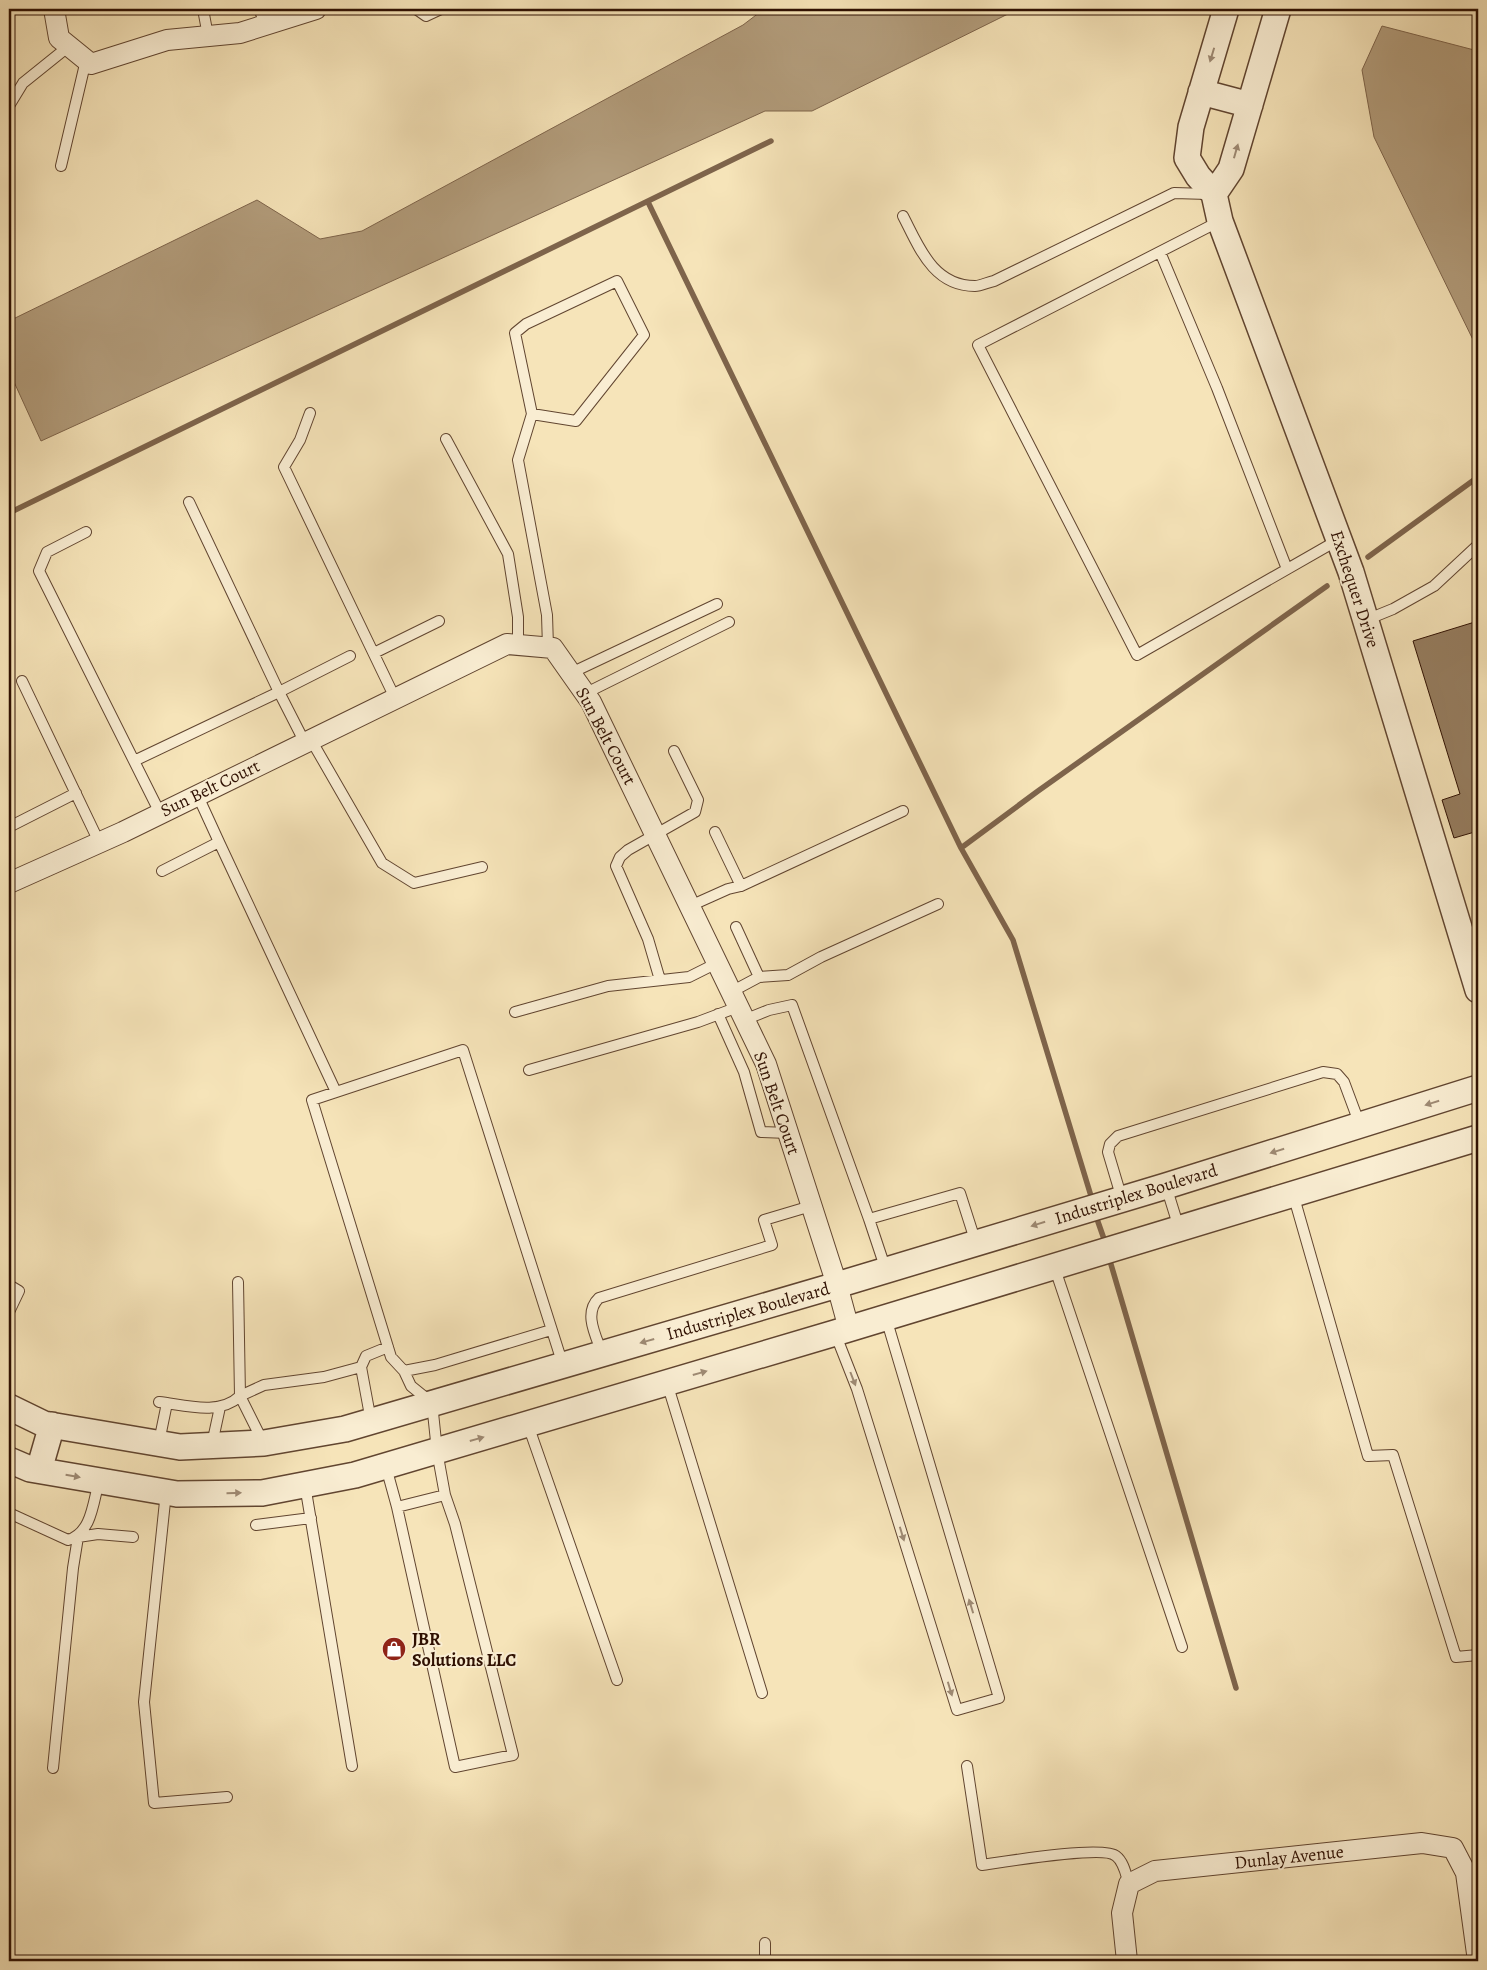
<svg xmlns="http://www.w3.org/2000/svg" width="1487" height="1970" viewBox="0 0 1487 1970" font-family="Alegreya,serif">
<rect width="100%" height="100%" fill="#f6e4b9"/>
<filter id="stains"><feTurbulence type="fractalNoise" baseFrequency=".004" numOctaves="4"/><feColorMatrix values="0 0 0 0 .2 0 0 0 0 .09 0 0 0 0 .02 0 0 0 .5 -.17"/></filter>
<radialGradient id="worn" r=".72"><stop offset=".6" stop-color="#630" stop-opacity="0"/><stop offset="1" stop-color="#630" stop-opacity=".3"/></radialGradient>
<path fill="#b29c7b" stroke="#7e644b" d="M764 9H1018L812 111H765L41 441 9 371V321L257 200 320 239 362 231 743 25Z
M1382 26 1478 51V350L1374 137 1362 70Z"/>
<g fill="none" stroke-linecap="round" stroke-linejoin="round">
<path stroke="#7e644b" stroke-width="5.5" d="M648 202 961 848 1038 791 1327 586
M9 513 771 141
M1368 557 1478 477
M961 848 1013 940 1091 1196
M1097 1219 1104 1239
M1110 1261 1236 1688"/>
</g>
<path fill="#967e61" stroke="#2f1002" d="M1478 621V831L1454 838 1442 800 1460 794 1413 641Z"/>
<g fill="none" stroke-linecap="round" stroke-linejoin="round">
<g stroke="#614530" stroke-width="12">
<path id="service" d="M203 9 208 36
M259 9 266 25
M416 9 426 16 441 9
M9 106 23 83 69 46
M61 166 86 60
M903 216C919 247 933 286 975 286 981 286 988 282 994 281L1174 193 1208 194
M1220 221 978 345 1137 655 1338 540
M1160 252 1217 388 1287 569
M310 413 300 440 284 467 395 698
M532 414 576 421 644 335 617 281 526 324 515 333 532 414 518 460 547 615 548 647
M446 439 508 554 518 617V645
M86 532 47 552 39 571 160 813
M1366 620 1393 609 1434 586 1478 545
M374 653 439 621
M571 673 717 604
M22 681 99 842
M586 693 729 622
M310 738 382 863 414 883 482 867
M304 741 279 692 350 656
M134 761 279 692 189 502
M9 827 76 793
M715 832 741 886
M219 842 336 1092
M162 871 219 842 197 794
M690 906 728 889 741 886 903 811
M759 977 788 975 821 957 938 904
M660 980 648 939 616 866 620 857 628 850 695 812 698 800 674 751
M731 992 759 977 736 927
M515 1012 608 986 689 977 717 963
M718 1014 744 1072 761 1132 788 1133
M744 1020 769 1010 792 1005 869 1219
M529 1070 698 1022 738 1007
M1166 1186 1179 1228
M1293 1194 1368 1456 1393 1455 1456 1657 1478 1655
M1122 1199 1108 1152 1110 1144 1118 1136 1323 1072 1337 1074 1344 1082 1360 1125
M1054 1266 1182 1647
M886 1270 869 1219 960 1193 976 1243
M238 1282 240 1396 264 1385 324 1377 361 1367 371 1421
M9 1285 19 1291 9 1312
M835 1333 857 1389 957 1710 999 1698 886 1318
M602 1353C596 1336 583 1313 599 1298L772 1245 764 1220 811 1206
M361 1367 366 1356 388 1347
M404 1371 435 1365 551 1330
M667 1383 762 1693
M159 1402C185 1405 219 1416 240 1396L263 1442
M528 1425 617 1680
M159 1442 167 1403
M212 1444 220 1407
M386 1467 397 1507 445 1495 437 1451 432 1403 411 1386 404 1371 391 1357 312 1100 463 1050 563 1365
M305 1485 352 1766
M166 1492 144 1702 154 1803 227 1797
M397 1507 455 1767 513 1755 455 1524 445 1495
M9 1513 68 1540C92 1533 93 1502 99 1481
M256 1525 311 1518
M967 1766 982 1865C1003 1862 1104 1845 1116 1856 1124 1862 1126 1875 1129 1884
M53 1768 73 1568 78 1537 98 1534 133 1537
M765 1961V1943"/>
</g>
<g stroke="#614530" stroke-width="22">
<path id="minor" d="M54 9 59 38 91 64 167 40 240 33 316 9
M9 883 123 832 507 644 553 648 591 702 766 1064 837 1285 849 1329
M1127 1961 1122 1913 1129 1884 1155 1871 1422 1843 1453 1848 1466 1873 1478 1961"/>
</g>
<g stroke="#614530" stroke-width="28">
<path id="tertiary" d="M1201 92 1250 105
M1214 194 1220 221 1351 572 1478 990
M1214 194 1198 176 1187 158 1191 127 1226 9
M1214 194 1231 169 1278 9
M9 1407 44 1424 180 1447 264 1443 345 1429 837 1285 1166 1186 1478 1088
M9 1460 30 1469 177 1494 262 1493 355 1475 835 1333 1478 1138
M39 1470 52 1425"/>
</g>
<use href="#service" stroke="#f9edd2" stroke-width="10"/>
<use href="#minor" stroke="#f9edd2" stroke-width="20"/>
<use href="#tertiary" stroke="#f9edd2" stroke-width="25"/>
</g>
<defs><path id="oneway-solid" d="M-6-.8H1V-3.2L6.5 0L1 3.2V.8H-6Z" transform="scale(1.25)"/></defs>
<g fill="#9e8a74">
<use href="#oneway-solid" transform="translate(1212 55) rotate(107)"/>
<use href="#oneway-solid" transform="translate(1236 151) rotate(-74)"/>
<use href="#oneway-solid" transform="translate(1432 1103) rotate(163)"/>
<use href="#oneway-solid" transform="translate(1277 1151) rotate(163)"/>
<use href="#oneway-solid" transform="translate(1038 1224) rotate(163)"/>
<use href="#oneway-solid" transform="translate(647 1341) rotate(164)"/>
<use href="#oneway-solid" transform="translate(700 1373) rotate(-16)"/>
<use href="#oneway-solid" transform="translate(853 1379) rotate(69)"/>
<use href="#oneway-solid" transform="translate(477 1439) rotate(-16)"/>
<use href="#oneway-solid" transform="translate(73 1476) rotate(10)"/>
<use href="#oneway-solid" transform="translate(234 1493) rotate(-1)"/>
<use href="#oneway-solid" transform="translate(902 1534) rotate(73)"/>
<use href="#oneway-solid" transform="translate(971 1606) rotate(-107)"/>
<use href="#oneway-solid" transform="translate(950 1689) rotate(73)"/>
</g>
<defs>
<g id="shop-disc" transform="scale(1.25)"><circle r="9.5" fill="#8f2418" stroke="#f9edd2"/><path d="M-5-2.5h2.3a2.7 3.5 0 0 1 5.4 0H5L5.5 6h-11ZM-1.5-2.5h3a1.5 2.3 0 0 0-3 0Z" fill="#fff"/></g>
</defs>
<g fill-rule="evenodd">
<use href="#shop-disc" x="394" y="1649"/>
</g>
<g text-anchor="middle" stroke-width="4" stroke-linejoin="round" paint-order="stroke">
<g font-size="18" fill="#2f1002" stroke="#f9edd2">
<text transform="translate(1355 589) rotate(72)" y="6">Exchequer Drive</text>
<text transform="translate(606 736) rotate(62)" y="6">Sun Belt Court</text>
<text transform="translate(210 788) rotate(-26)" y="6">Sun Belt Court</text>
<text transform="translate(777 1103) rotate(71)" y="6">Sun Belt Court</text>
<text transform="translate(1136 1194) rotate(-17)" y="6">Industriplex Boulevard</text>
<text transform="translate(748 1311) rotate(-16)" y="6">Industriplex Boulevard</text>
<text transform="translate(1289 1857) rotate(-6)" y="6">Dunlay Avenue</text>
</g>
<g font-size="18" font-weight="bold" fill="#2f1002" stroke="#f9edd2" text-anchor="start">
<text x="412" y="1645">JBR<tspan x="412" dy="21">Solutions LLC</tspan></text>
</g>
</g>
<rect width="1487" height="1970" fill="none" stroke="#f6e4b9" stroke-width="30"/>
<rect x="10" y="10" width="1467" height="1950" fill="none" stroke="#2f1002" stroke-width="2.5"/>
<rect x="15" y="15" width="1457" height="1940" fill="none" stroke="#2f1002"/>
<rect width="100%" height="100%" filter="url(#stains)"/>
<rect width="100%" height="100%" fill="url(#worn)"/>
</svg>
